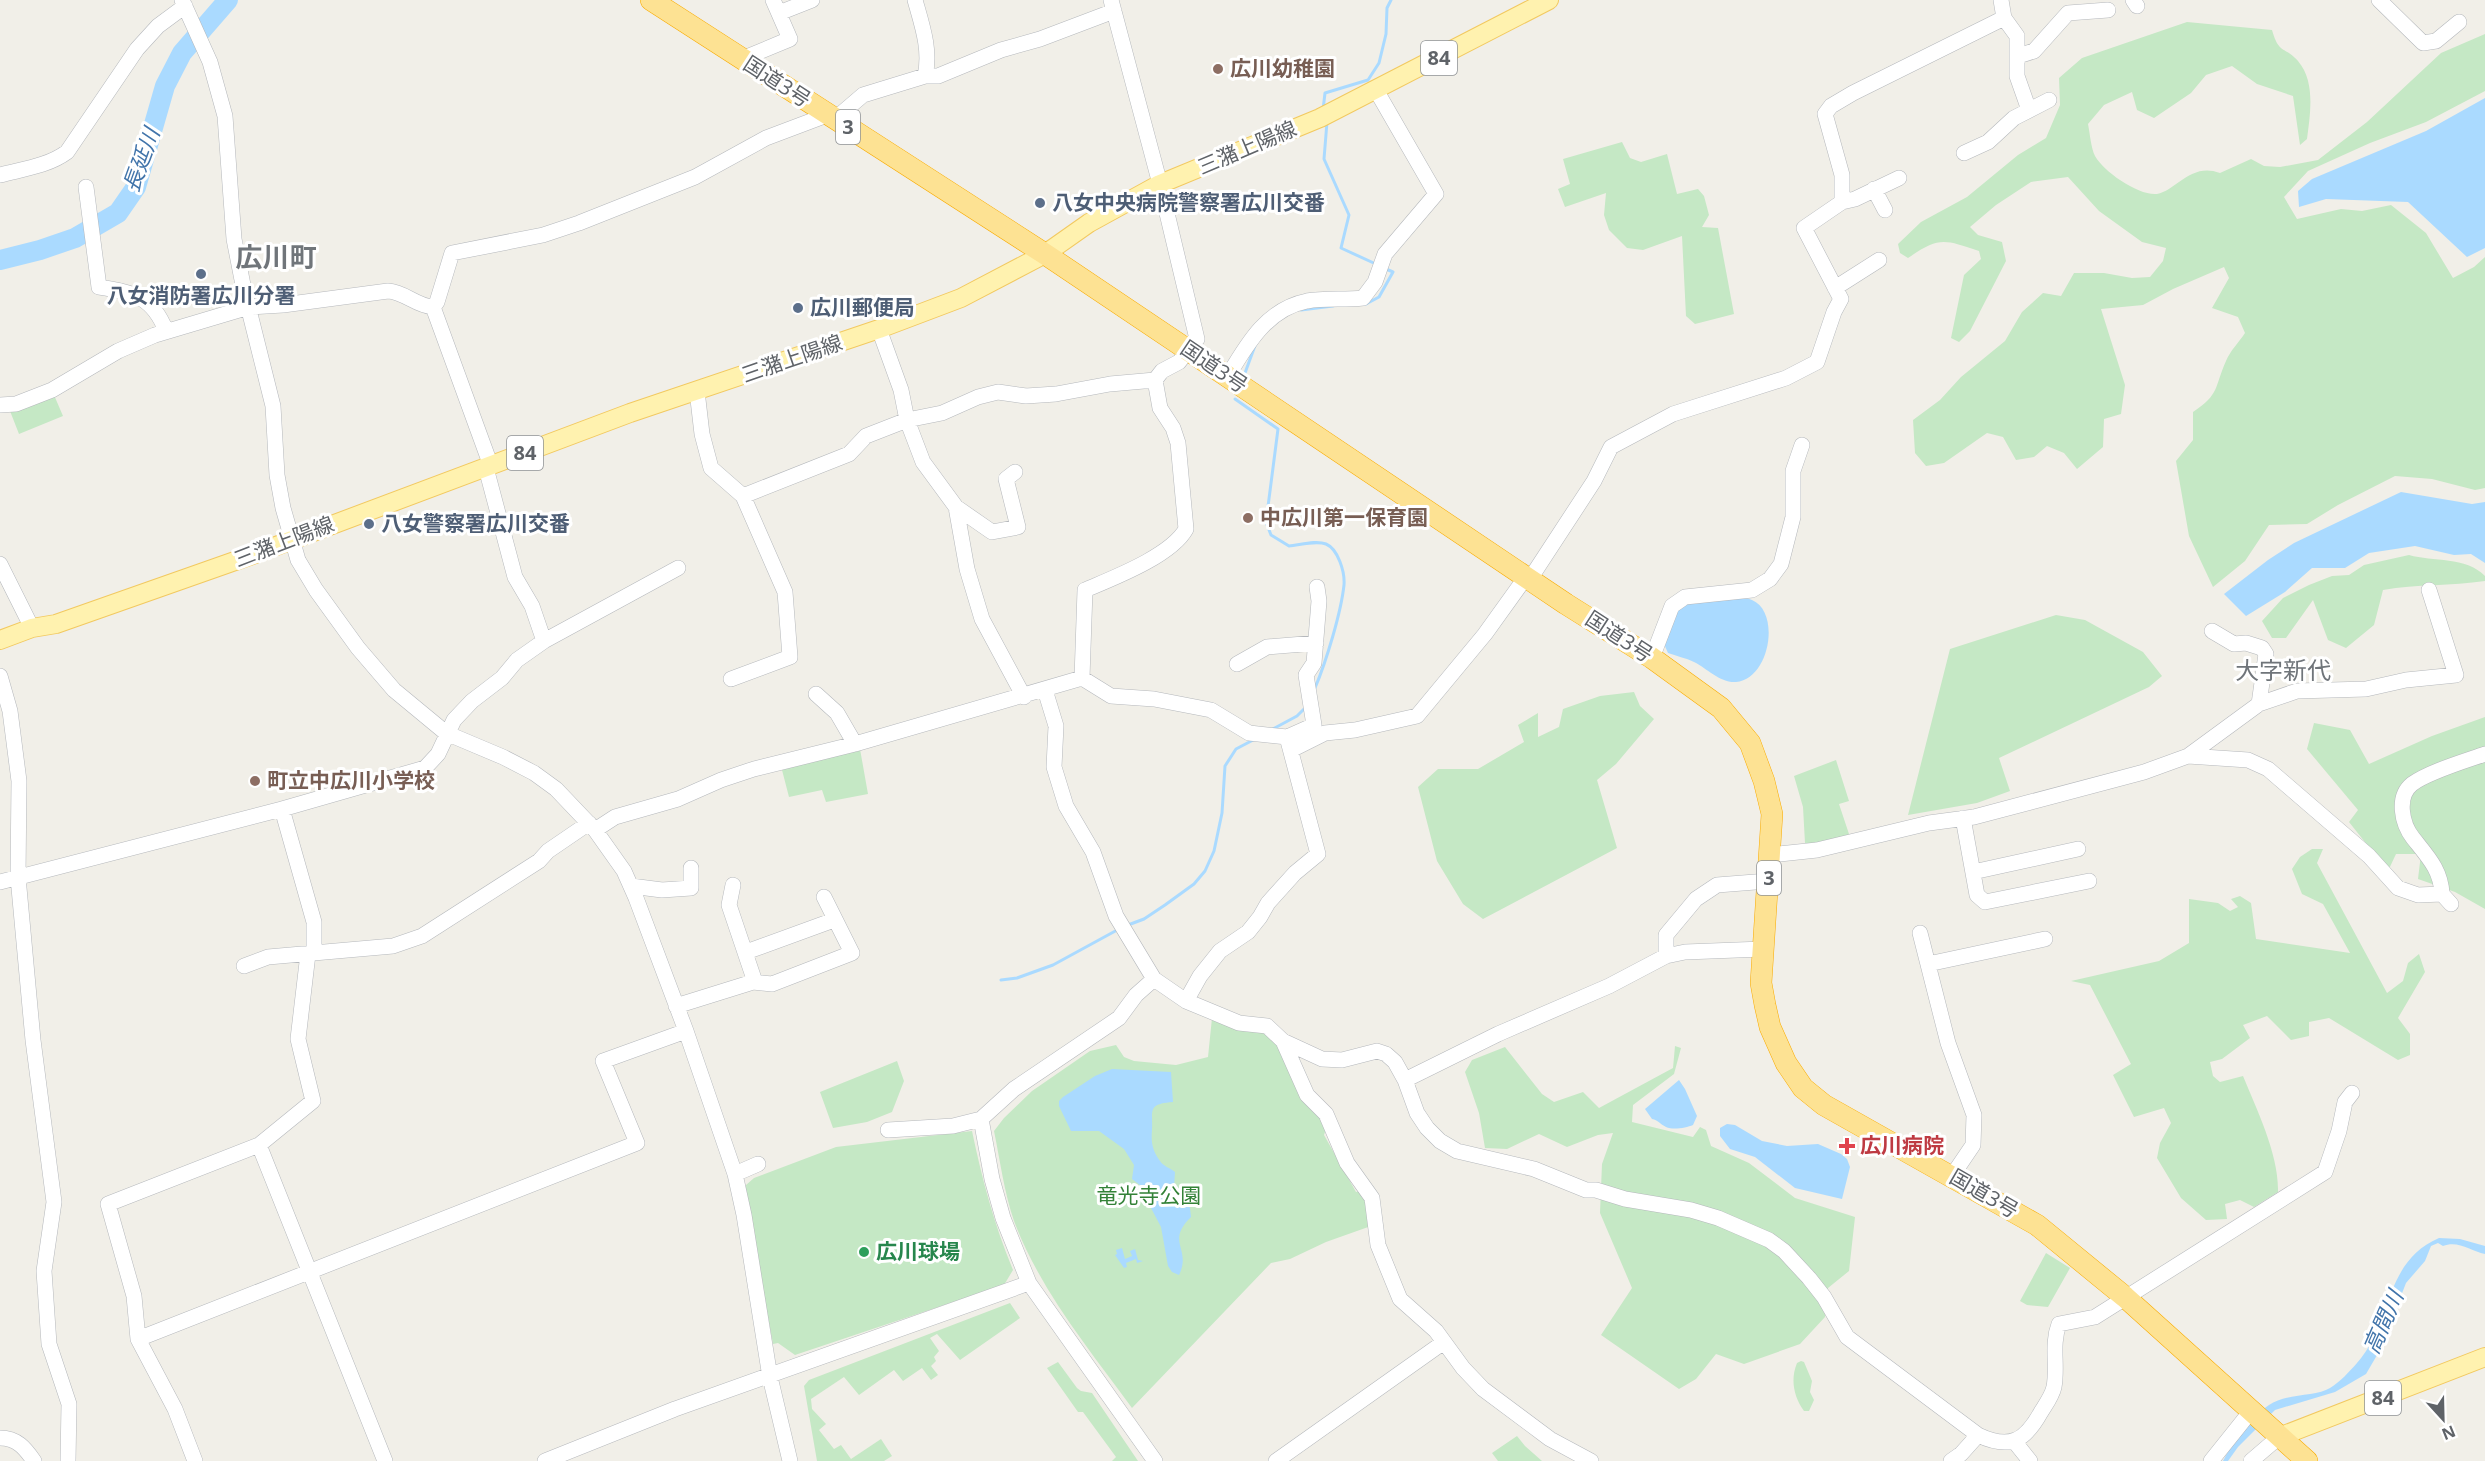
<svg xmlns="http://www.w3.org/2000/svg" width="2485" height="1461" viewBox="0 0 2485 1461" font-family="'Open Sans','Noto Sans JP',sans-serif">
<rect width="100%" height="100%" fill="#f1efe8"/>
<path fill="#c5e8c5" d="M2187 22 2272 30C2279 55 2285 46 2298 61 2316 82 2310 115 2307 139L2300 145 2293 96 2257 84 2232 66 2206 75 2191 93 2154 118 2137 110 2132 92 2104 105 2088 124C2090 134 2091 148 2095 156 2104 172 2139 196 2157 194 2177 190 2191 162 2220 173L2251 159 2264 166 2280 167 2318 160 2367 122 2441 53 2485 34V91L2426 122 2370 143 2308 171 2284 197 2297 219 2341 209 2362 211 2391 205 2426 233 2453 278 2474 267 2485 257V488L2475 490 2432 479 2395 476 2338 505 2307 524 2269 525 2245 561 2213 587 2189 536 2176 461 2193 440V412C2220 394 2214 388 2226 361 2230 351 2239 342 2245 333L2238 317 2212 308 2229 278 2224 267 2173 289 2143 305 2101 309 2125 385 2121 414 2104 419 2103 447 2077 469 2064 453 2047 446 2034 457 2016 460 2003 437 1987 433 1944 463 1926 466 1915 453 1913 420 1940 400 1961 377 2005 341 2022 312 2043 293 2061 296 2074 273H2104L2132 278 2150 277 2163 261 2166 248 2142 242 2099 211 2068 177 2031 182 1996 205 1970 227 1978 235 2002 242 2006 261 1970 331 1959 342 1951 338 1964 275 1981 259 1979 251C1943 239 1939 237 1908 258L1900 253 1898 244 1921 222 1967 197 2018 155 2046 138 2060 105 2059 78 2082 58Z
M1622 142 1630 158 1641 162 1667 154 1677 194 1698 189 1704 196 1709 215 1702 227 1718 228 1734 314 1695 324 1686 316 1682 236 1643 250 1627 248 1609 230 1604 215 1606 193 1565 207 1558 189 1570 184 1563 159Z
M54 395 63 416 19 434 10 411Z
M2409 555C2433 562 2466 556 2485 576V581C2451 586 2417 584 2383 590L2374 625 2346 648 2328 640 2313 600 2286 638H2272L2262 621 2283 598 2309 585 2332 576 2349 575 2364 565Z
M2056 615 2085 620 2143 652 2162 676 2149 687 1999 758 2010 791 1977 803 1908 815 1950 649Z
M1634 692 1640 706 1654 719 1616 764 1597 780 1617 848 1483 919 1463 904 1437 861 1418 787 1438 769H1478L1524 742 1518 725 1538 713V737L1559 727 1563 709 1600 696Z
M2485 717V909L2455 892 2418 879 2421 854H2396L2388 871 2349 822 2358 810 2307 749 2314 723 2350 730 2369 764 2432 736Z
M860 749 868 794 826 802 822 790 789 797 782 770 786 766Z
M1836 760 1849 801 1839 804 1850 837 1821 845 1805 843 1803 807 1794 776Z
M2312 849H2323L2317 863 2387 993 2403 981 2408 963 2419 954 2425 972 2398 1018 2410 1034V1055L2398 1060 2329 1018 2309 1022V1036L2291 1040 2267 1016 2243 1025 2250 1038 2222 1059 2210 1062 2213 1076 2220 1082 2243 1076C2257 1110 2279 1155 2278 1192L2254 1207 2240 1200 2225 1204 2227 1219 2206 1220 2181 1198 2157 1158 2160 1143 2171 1123 2164 1108 2134 1117 2113 1075 2131 1064 2090 985 2071 981 2159 961 2189 943V899L2218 903 2230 911 2238 907 2231 899 2240 896 2251 903 2256 939 2350 953 2323 904 2302 894 2292 869 2300 857Z
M1212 1018 1261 1031 1276 1044 1327 1126 1324 1135 1356 1192 1361 1191 1370 1212 1371 1226 1326 1242 1290 1259 1271 1263 1132 1408C1089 1349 1040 1290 1014 1221 1004 1192 1000 1160 994 1131L1004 1118 1032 1091 1090 1051 1116 1045 1124 1057 1134 1061 1176 1065 1208 1057Z
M1675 1046 1681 1048 1674 1074 1633 1105 1632 1122 1693 1137 1700 1127 1706 1130 1711 1146 1749 1163 1795 1198 1855 1217 1849 1271 1828 1288 1825 1317 1800 1344 1744 1364 1716 1354 1696 1379 1679 1389 1601 1335 1632 1288 1600 1213 1602 1164 1613 1133 1598 1135 1567 1147 1539 1134 1507 1149 1485 1148 1479 1113 1465 1072 1472 1060 1505 1047 1542 1094 1554 1102 1583 1092 1599 1108 1673 1068Z
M897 1061 904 1081 892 1112 867 1122 833 1128 820 1092Z
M972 1131C982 1179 994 1224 1013 1270L1004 1285 795 1355 778 1343 773 1344 745 1194 746 1185 754 1178 836 1147Z
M2046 1253 2070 1268 2048 1307 2027 1305 2020 1301Z
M1010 1303 1020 1318 960 1360 937 1334 930 1338 939 1351 934 1357 936 1361 931 1366 938 1375 931 1380 922 1368 903 1381 894 1370 859 1395 844 1377 811 1399 812 1409 826 1424 819 1430 834 1449 841 1445 851 1459 881 1439 892 1456 884 1461H817L804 1386 809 1380Z
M1801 1361 1804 1362 1812 1381 1810 1392 1814 1400 1809 1411H1804C1794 1397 1790 1380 1797 1363Z
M1058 1362 1077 1388 1081 1391 1092 1393 1138 1461H1112L1116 1457 1083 1412H1078L1047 1368Z
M1517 1436 1525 1446 1542 1461H1498L1492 1453Z"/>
<path fill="#aadaff" d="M2485 98V248L2467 257 2408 202 2326 199 2299 207 2298 191 2312 179 2426 131Z
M2401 492 2472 504 2485 502V563L2471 554 2454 555 2415 546 2369 553 2345 568H2312L2285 592 2246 616 2224 594 2268 560 2294 543Z
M1738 597C1742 598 1748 598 1752 600 1781 612 1770 679 1736 682 1720 683 1708 669 1694 662 1686 658 1676 656 1668 653L1664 644 1677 608 1684 603Z
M1112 1069 1171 1072 1173 1102C1147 1104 1153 1110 1152 1130 1151 1142 1152 1150 1160 1161 1163 1166 1170 1168 1175 1172L1174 1187 1190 1208 1191 1217C1165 1242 1192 1249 1179 1275L1172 1272 1168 1266 1161 1227 1151 1208 1149 1192 1132 1179 1134 1165 1124 1149 1099 1131H1071L1059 1106V1101L1063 1097 1095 1076Z
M1679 1080 1685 1089 1697 1116 1693 1125C1686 1128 1673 1130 1666 1127 1660 1124 1658 1120 1652 1119L1645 1109Z
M1727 1124 1735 1125 1762 1141 1787 1146 1818 1144 1841 1154 1847 1159 1850 1167 1842 1199 1795 1188 1755 1157 1730 1149 1720 1136V1128Z
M2439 1238 2460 1239 2485 1246V1254C2471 1251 2458 1240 2443 1246L2438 1243 2431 1246 2425 1261 2406 1283 2380 1350 2366 1374 2335 1392 2275 1410 2238 1447 2228 1461H2223C2234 1440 2249 1418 2269 1405 2286 1393 2316 1397 2330 1388 2339 1383 2350 1371 2357 1363 2393 1323 2383 1262 2439 1238Z
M1122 1248 1125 1259 1132 1256 1130 1251 1135 1249 1138 1260 1143 1261 1137 1263 1136 1259 1126 1263 1127 1267 1124 1268 1115 1255 1117 1254 1116 1250Z"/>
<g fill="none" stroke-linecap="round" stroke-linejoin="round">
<path stroke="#aadaff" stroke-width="3" d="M1323 110 1325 93 1368 80 1379 63 1386 34 1387 8 1391 0
M1327 122 1324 159 1349 215 1341 248 1378 265
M1366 304 1379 297 1393 272 1386 269
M1301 310 1333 306
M1245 373 1256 343
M1235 399 1278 429 1266 522 1271 535 1289 546C1300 545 1316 540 1326 544 1338 549 1345 572 1344 585 1341 613 1326 662 1315 688
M1271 730 1297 716 1306 707
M1128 925 1144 919 1165 905 1194 884 1205 871 1214 851 1222 813 1225 766 1236 749 1255 739
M1001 980 1017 978 1053 965 1119 929"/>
<path stroke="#aadaff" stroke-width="20" d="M0 260 40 250 75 238 118 213 136 187 165 86 182 53 228 0"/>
<g stroke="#b5b8bc" stroke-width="16">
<path id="minor" d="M182 0 210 62 225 116 234 239 244 290 273 406 277 475 283 508 298 560 316 590 358 648 394 690 446 733 503 757 534 773 556 789 595 830 624 871 636 898 686 1031 735 1174 744 1215 770 1377 790 1461
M915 0C922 25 931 50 925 76
M2001 0 2004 18 2017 36V76L2029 110
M2133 0 2137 6
M2379 0 2423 43 2436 41 2459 22
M779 13 812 0
M2018 56 2034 51 2068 13 2108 10
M742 59 790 39 773 0
M835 119 863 95 925 76H938L1001 50 1040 39 1114 11
M1964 153 1988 142 2014 118 2049 100
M0 175C23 169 48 166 67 152L137 49 158 26 185 6
M86 187 99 287C133 292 153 297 166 331
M1874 189 1885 210
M1842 202 1855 199 1899 178
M1835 288 1879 260
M433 307 437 302 452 253 543 235 579 223 695 177 766 138 827 115
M433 307 491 466
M879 329 901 390 907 420 923 462 956 507 967 569 982 619 1024 697
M1228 376C1247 344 1267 309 1307 301 1324 298 1345 300 1363 298L1375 282 1385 254 1436 194 1376 90
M697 391 702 434 711 468 743 496 785 592 790 657 731 679
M0 405 16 404 52 390 118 351 155 335 249 307 283 305 388 291C405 292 416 306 433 307
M486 468 515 577 532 606 544 641
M743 496 849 454 866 436 907 420 942 413 978 397 998 392 1026 396 1056 394 1110 384 1155 380
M956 507 992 532 1018 527 1006 479 1015 472
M0 564 32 628
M1530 579 1594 481 1611 447 1673 414 1786 378 1817 362 1834 312 1841 299 1804 228 1842 202V175L1825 114 1831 106 1853 93 2004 18
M2212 631 2234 644 2246 643 2262 648 2266 654 2259 704
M1652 658 1672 606 1685 597 1752 590 1770 579 1781 564 1793 517V471L1802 445
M1237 664 1267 647 1316 643
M0 676 10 711 19 781 18 877 33 1040 54 1202 44 1271 49 1344 69 1404 68 1461
M1082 678 1085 590C1113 578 1171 556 1186 529L1178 443 1173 428 1160 408 1155 380 1162 371 1179 362 1197 339 1160 184 1111 0
M1045 690 1056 726 1054 767 1066 806 1093 852 1116 916 1154 979 1186 1001 1239 1023 1267 1026 1283 1041 1322 1059 1342 1060 1377 1051 1386 1054 1395 1062 1405 1080 1417 1113 1427 1128 1440 1141 1457 1151 1534 1169 1586 1190H1596L1625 1199 1691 1210 1718 1218 1769 1240 1784 1251 1809 1278 1824 1297 1847 1337 1978 1435C2010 1450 2025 1441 2041 1412 2046 1404 2052 1396 2054 1387 2058 1366 2051 1345 2059 1324L2095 1317 2325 1172 2339 1131 2345 1102 2352 1093
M816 694 837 713 855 744
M1291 750 1325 733 1355 730 1417 716 1485 634 1526 577
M2188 756 2259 704 2297 691 2366 689 2406 680 2456 675 2429 590
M282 809 314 922V953
M1963 818 1977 895 1985 902 2089 881
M595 830 615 817 678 799 721 780 754 769 855 744 1082 678 1111 696 1154 699 1211 710 1249 733 1287 737 1314 725 1306 675 1314 663 1319 601 1317 587
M1770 855 1817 850 1929 823 1974 817 2144 772 2188 756 2248 760 2268 769 2369 856 2398 888 2418 895 2442 894
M1973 872 2078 849
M0 882 282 809 425 768 438 754 454 720 472 701 502 678 517 660 544 641 678 568
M733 885 729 905 755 982
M631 886 662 890 691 888V868
M2451 904 2442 894C2441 870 2428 857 2413 838 2402 824 2396 797 2412 784 2428 772 2465 761 2485 754
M1920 933 1948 1043 1974 1115 1973 1145 1952 1176
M746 952 834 920
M1666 956V935L1696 899 1717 885 1768 881
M1928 964 2045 939
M244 966 268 957 393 946 422 936 539 861 548 851 589 823
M1186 1001 1200 976 1220 951 1248 932 1260 917 1268 903 1295 873 1318 854 1287 737
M676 1006 753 982 772 984 852 953 824 897
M1283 1041 1307 1095 1326 1114 1347 1163 1372 1198 1378 1245 1400 1299 1436 1331 1463 1368 1483 1389 1550 1439 1591 1461
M1405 1080 1498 1034 1609 986 1666 956 1685 952 1763 949
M981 1119 992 1179 1003 1218 1029 1283 1155 1461
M888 1130 953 1126 981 1119 1014 1089 1119 1018 1136 995 1154 979
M259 1145 385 1461
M735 1174 758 1164
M138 1339 637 1143 603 1061 686 1031
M0 1438C17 1438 25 1448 34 1461
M2014 1441 2030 1461
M195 1461 175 1409 138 1339 134 1296 108 1204 259 1145 313 1101 298 1039 308 954
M545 1461 675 1409 1029 1283
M1276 1461 1444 1342
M1951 1461 1961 1454 1978 1435
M2211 1461 2251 1411
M2251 1461 2279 1437"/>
</g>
<g stroke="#f2c960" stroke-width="20">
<path id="major" d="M0 640 32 628 56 624 252 555 630 413 879 329 961 298 1045 254 1089 223 1160 184 1320 118 1549 0
M2279 1437 2485 1357"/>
</g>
<g stroke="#f9ab00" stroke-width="22">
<path id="highway" d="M651 0 1045 254 1566 604 1652 658 1721 708 1750 743 1764 781 1772 814 1761 983 1765 1005 1770 1027 1786 1063 1803 1088 1824 1105 2037 1225 2125 1297 2307 1461"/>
</g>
<use href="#minor" stroke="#fff" stroke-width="15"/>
<use href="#major" stroke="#fff2af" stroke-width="18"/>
<use href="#highway" stroke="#fde293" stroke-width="21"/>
</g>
<g fill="#8d6e63" stroke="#fff" stroke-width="2">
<circle cx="1218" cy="69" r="6"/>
<circle cx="1248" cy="518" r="6"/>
<circle cx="255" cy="781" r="6"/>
</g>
<g fill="#5c6f8a" stroke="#fff" stroke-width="2">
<circle cx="1040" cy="203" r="6"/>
<circle cx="201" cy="274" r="6"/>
<circle cx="798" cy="308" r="6"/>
<circle cx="369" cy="524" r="6"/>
</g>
<path fill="#e0444e" stroke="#fff" stroke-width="2" d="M1844 1137h6v6h6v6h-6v6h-6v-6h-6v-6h6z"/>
<circle fill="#2e9e5b" stroke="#fff" stroke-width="2" cx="864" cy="1252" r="6"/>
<g text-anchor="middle" stroke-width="6" stroke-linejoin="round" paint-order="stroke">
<g fill="#fff" stroke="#8f9295" stroke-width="1.5">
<rect x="1421" y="41" width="36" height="34" rx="4.5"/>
<rect x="836" y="110" width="24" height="34" rx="4.5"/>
<rect x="507" y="436" width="36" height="34" rx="4.5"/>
<rect x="1757" y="861" width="24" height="34" rx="4.5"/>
<rect x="2365" y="1381" width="36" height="34" rx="4.5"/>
</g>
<g font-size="20" font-weight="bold" fill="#5f6368">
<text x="1439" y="65">84</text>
<text x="848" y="134">3</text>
<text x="525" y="460">84</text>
<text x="1769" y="885">3</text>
<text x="2383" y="1405">84</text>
</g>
<g font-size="21" font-weight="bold" fill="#785e54" stroke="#fff" text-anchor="start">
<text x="1230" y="76">広川幼稚園</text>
<text x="1260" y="525">中広川第一保育園</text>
<text x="267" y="788">町立中広川小学校</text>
</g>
<g font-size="21" fill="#5f6368" stroke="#fff">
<text transform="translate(777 82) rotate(33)" y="7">国道3号</text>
<text transform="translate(1247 148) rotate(-23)" y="7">三潴上陽線</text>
<text transform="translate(792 359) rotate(-19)" y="7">三潴上陽線</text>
<text transform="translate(1214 367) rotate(34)" y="7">国道3号</text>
<text transform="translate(284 542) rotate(-21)" y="7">三潴上陽線</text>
<text transform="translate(1619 637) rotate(33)" y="7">国道3号</text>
<text transform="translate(1984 1194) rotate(30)" y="7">国道3号</text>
</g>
<g font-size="21" font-weight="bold" fill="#4e5e75" stroke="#fff" text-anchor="start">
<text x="1052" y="210">八女中央病院警察署広川交番</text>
<text x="201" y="303" text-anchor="middle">八女消防署広川分署</text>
<text x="810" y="315">広川郵便局</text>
<text x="381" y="531">八女警察署広川交番</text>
</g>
<g font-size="21" font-weight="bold" fill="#be3a42" stroke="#fff" text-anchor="start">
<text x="1860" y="1153">広川病院</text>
</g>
<g font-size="21" fill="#348238" stroke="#fff">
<text x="1149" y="1203">竜光寺公園</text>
</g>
<g font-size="21" font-weight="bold" fill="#27864d" stroke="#fff" text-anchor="start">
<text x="876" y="1259">広川球場</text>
</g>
<g font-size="22" font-style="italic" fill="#4174aa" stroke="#fff">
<text transform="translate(141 160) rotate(-70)" y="8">長延川</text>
<text transform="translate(2383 1322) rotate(-66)" y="8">高間川</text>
</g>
<g font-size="24" fill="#70757a" stroke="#fff">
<text x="2283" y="679">大字新代</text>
</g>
<g font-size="27" font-weight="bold" fill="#70757a" stroke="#fff">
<text x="276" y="267">広川町</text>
</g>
</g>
<g transform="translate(2443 1419) rotate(158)" stroke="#ffffff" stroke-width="4.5" paint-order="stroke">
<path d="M0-4.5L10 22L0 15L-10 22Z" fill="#5f6368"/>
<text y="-9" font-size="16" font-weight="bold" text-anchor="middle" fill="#5f6368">N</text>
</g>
</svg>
